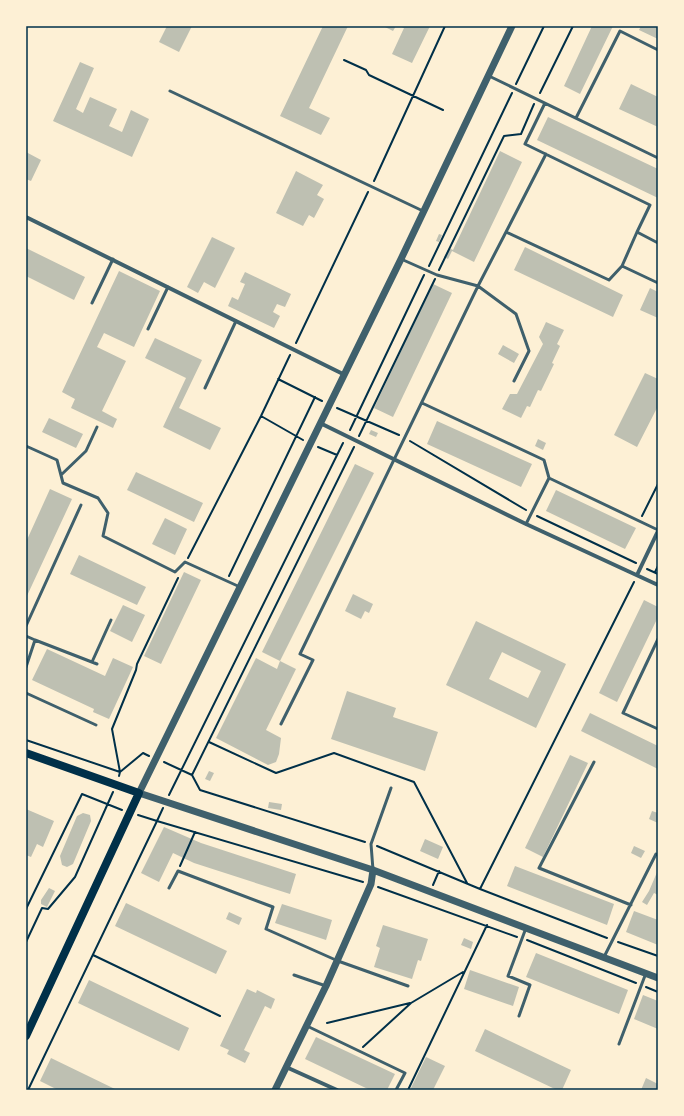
<svg xmlns="http://www.w3.org/2000/svg" width="684" height="1116" viewBox="0 0 684 1116" font-family="Helvetica,sans-serif">
<rect width="100%" height="100%" fill="#fdf0d5"/>
<path fill="#bec0b2" fill-rule="evenodd" d="M167 26H192L179 52 159 42Z
M323 26H348L309 108 330 118 321 135 280 116Z
M383 26H396L393 31Z
M399 26H430L412 63 392 54 404 28Z
M592 26H613L580 94 564 86Z
M641 26H658V39L639 30Z
M80 62 94 68 76 109 83 113 90 97 117 109 109 126 122 132 131 110 149 119 132 157 53 121Z
M631 84 658 97V127L619 109Z
M548 117 658 169V198L537 140Z
M500 151 522 162 474 262 452 251 448 259 444 257 449 248 453 250Z
M26 152 41 160 31 181 26 179Z
M296 171 323 185 317 195 324 199 314 218 309 215 303 226 276 213Z
M439 234 442 235 439 242 436 241Z
M212 237 235 248 215 288 204 282 198 293 187 287Z
M525 247 623 295 613 317 514 270Z
M26 248 85 277 74 300 26 276Z
M119 271 160 291 134 347 104 333 97 347 126 361 102 411 117 419 113 428 71 408 75 399 62 392Z
M245 272 291 294 285 307 277 304 273 312 280 316 274 328 228 306 232 297 238 300 245 284 240 282Z
M433 284 452 293 393 417 374 408Z
M650 288 658 292V318L640 310Z
M546 322 564 330 557 344 560 346 552 363 554 364 541 391 538 390 530 407 527 406 521 418 502 409 510 394H517L543 344 539 337Z
M155 338 202 360 179 408 221 428 210 450 163 427 186 378 145 358Z
M503 345 519 354 514 363 498 354Z
M645 373 658 379V406L637 447 614 435Z
M49 418 83 434 76 448 42 432Z
M437 421 532 464 521 487 427 444Z
M371 430 378 433 376 437 369 434Z
M538 439 546 443 543 450 535 446Z
M355 464 374 473 280 661 262 652Z
M136 472 203 503 194 522 127 490Z
M50 489 72 499 26 598V542Z
M556 490 636 528 625 549 546 511Z
M165 518 187 529 175 555 152 544Z
M79 555 146 587 137 605 70 574Z
M184 572 201 580 161 664 144 656Z
M353 594 373 604 369 613 365 611 361 619 345 611Z
M644 600 658 607V617L617 702 599 693Z
M123 605 145 615 132 642 110 631Z
M476 621 566 664 536 728 446 685ZM502 652 541 671 528 698 489 679Z
M47 649 105 676 113 658 133 667 109 719 93 712 94 709 32 680Z
M256 658 277 669 280 661 296 669 266 730 281 738 279 754 276 762 268 765 216 738Z
M347 691 396 708 393 717 438 732 425 771 331 739Z
M590 713 658 746V769L581 731Z
M570 755 588 763 543 857 525 848Z
M209 771 214 773 210 781 205 779Z
M269 802 282 804 281 810 268 808Z
M26 809 54 821 43 847 37 844 31 857 26 855Z
M652 811 658 813V823L649 819Z
M83 813 90 815 91 821 73 864 67 867 62 865 60 856 77 816Z
M164 827 201 843 296 874 290 894 194 863 173 853 159 882 141 873Z
M425 839 443 847 438 859 420 851Z
M634 846 645 851 641 858 631 853Z
M515 866 614 904 607 925 507 886Z
M658 870V895L654 893 647 905 642 902 649 891Z
M49 888 55 891 47 907 41 904V900Z
M126 903 227 951 216 974 115 926Z
M282 904 332 920 326 940 275 923Z
M634 911 658 920V945L626 932Z
M229 912 242 918 239 925 226 919Z
M383 925 428 939 421 961 418 960 412 979 374 967 380 948 376 946Z
M464 938 473 942 471 949 461 945Z
M536 953 628 990 619 1014 526 977Z
M470 970 519 987 513 1006 464 989Z
M89 980 189 1028 179 1051 78 1003Z
M247 989 256 993 257 990 275 999 271 1009 265 1006 244 1050 250 1053 245 1063 227 1054 229 1050 220 1046Z
M643 995 658 1001V1029L634 1019Z
M485 1029 571 1070 562 1090H557L475 1051Z
M316 1037 395 1074 387 1090H370L305 1059Z
M426 1057 445 1066 433 1090H410Z
M51 1058 117 1090H58L40 1081Z
M646 1078 658 1084V1090H641Z"/>
<g fill="none" stroke-linecap="round" stroke-linejoin="round">
<path stroke="#003049" stroke-width="2" d="M344 60 366 70 369 75 443 110
M516 84 544 26
M540 93 573 26
M374 181 445 26
M429 266 512 93
M439 270 504 136 521 134 534 104
M296 343 368 192
M278 379 322 401
M337 408 399 435
M261 416 303 440
M350 430 424 275
M359 436 435 279
M410 441 526 510
M318 447 337 455
M354 447 192 775 200 790 365 842
M537 516 636 563
M642 516 658 484
M188 558 261 416 290 355
M647 569 658 574
M655 572 658 566
M229 576 315 397
M26 740 120 772 143 753 149 756
M209 742 276 773 334 753 414 782 467 883
M164 762 192 775
M119 776 120 772 112 729 136 670 137 664 178 578
M169 795 343 443
M138 815 157 821 163 808
M377 846 480 889 607 938
M180 866 195 832
M433 885 439 871
M378 887 517 937
M480 889 634 582
M26 909 82 794 122 810
M527 940 636 983
M26 942 42 908 48 909 75 877 113 792
M618 942 658 956
M93 955 220 1016
M646 987 658 992
M327 1023 410 1003
M363 1047 411 1003 463 972
M28 1090 157 821 363 882
M408 1090 487 925"/>
<path stroke="#3f606c" stroke-width="3" d="M489 76 658 158
M170 91 423 211
M545 103 525 144 650 205 637 232 658 243
M576 118 620 31 658 50
M506 232 546 154
M622 266 658 283
M92 303 113 259
M148 329 168 287
M514 381 529 351 516 314 478 286 506 232 609 280 622 266 637 232
M205 388 236 321
M422 403 544 460 549 478
M26 446 57 460 63 483 98 498 108 513 103 536 175 572 185 562 240 587
M61 475 86 451 97 427
M526 524 549 478 658 530
M26 626 81 505
M26 636 35 640 26 667
M658 639 623 713 658 729
M35 640 97 664
M92 662 111 620
M26 693 96 725
M281 724 313 660 300 654 478 286 437 275 401 259
M594 762 539 868 631 905
M373 870 371 844 391 788
M169 888 178 871 273 907 266 929 338 961 408 986
M604 957 656 854 658 855
M294 975 326 986
M519 1016 530 985 508 976 526 928
M307 1026 405 1073 396 1090
M619 1044 646 973"/>
<path stroke="#3f606c" stroke-width="4" d="M26 217 343 374
M320 423 526 524 658 585
M637 575 658 531
M286 1067 337 1090"/>
<path stroke="#3f606c" stroke-width="7" d="M512 26 401 259 139 793 373 870 658 978
M275 1090 326 986 371 884 373 870"/>
<path stroke="#003049" stroke-width="8" d="M26 753 139 793 26 1036"/>
</g>
<rect width="684" height="1116" fill="none" stroke="#fdf0d5" stroke-width="54"/>
<rect x="27" y="27" width="630" height="1062" fill="none" stroke="#003049" stroke-width="1.5"/>
</svg>
